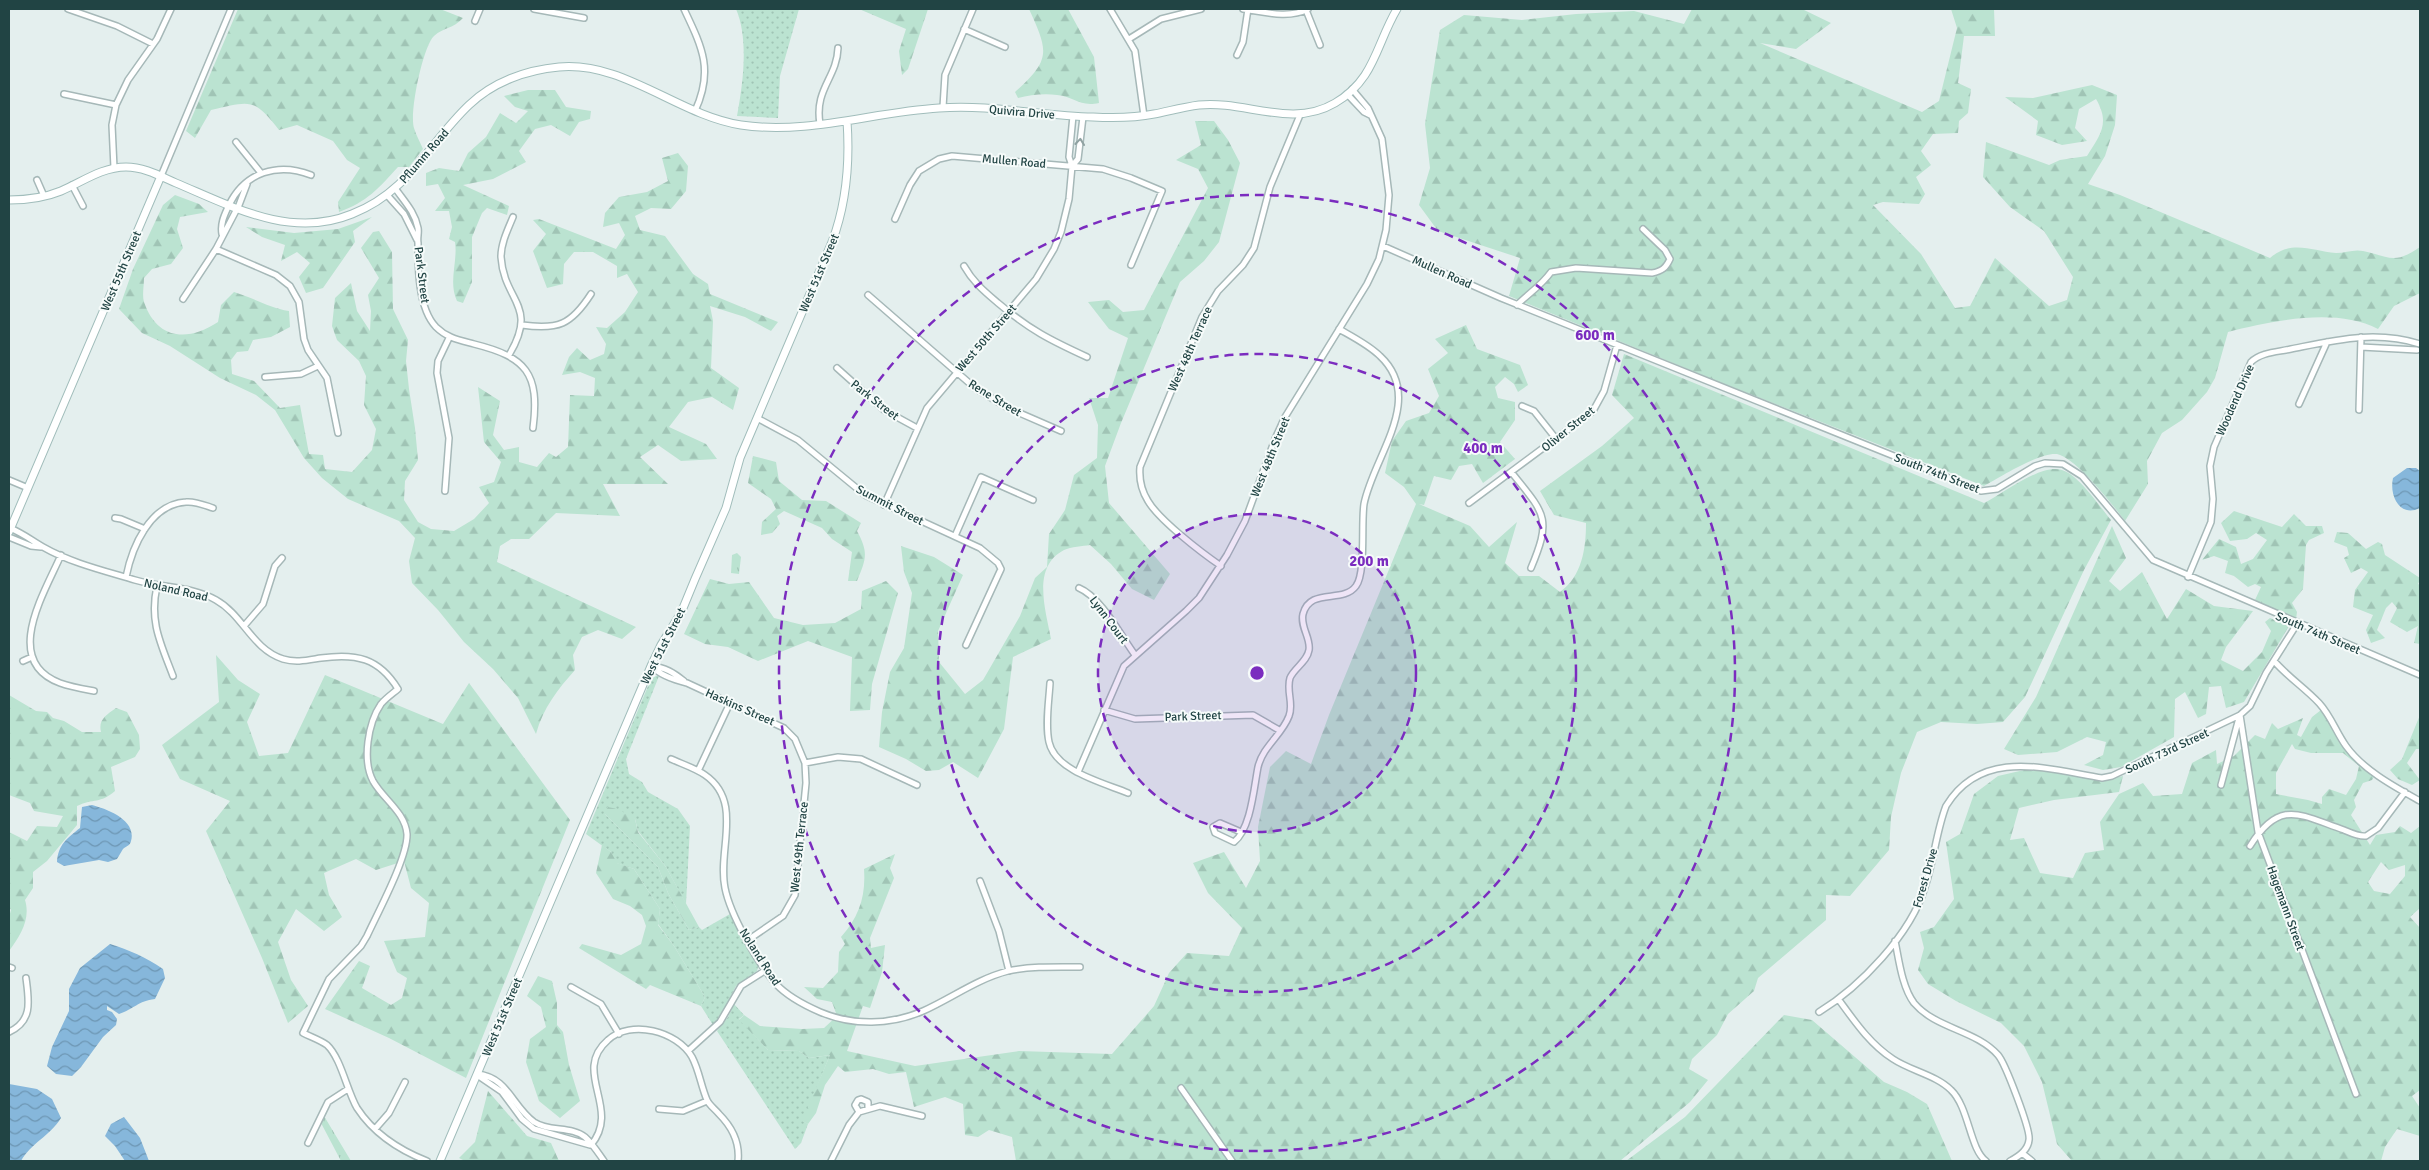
<svg xmlns="http://www.w3.org/2000/svg" width="2429" height="1170" viewBox="0 0 2429 1170" font-family="Signika,sans-serif">
<defs>
<pattern id="grass-dots" width="8" height="8" patternUnits="userSpaceOnUse" patternTransform="scale(1.25)"><rect width="8" height="8" fill="#bbe3d1"/><path d="M2 2h.1M6 6h.1" fill="none" stroke="#a0c4b5" stroke-width="1.8" stroke-linecap="round"/></pattern>
<pattern id="forest-firs" width="22" height="20" patternUnits="userSpaceOnUse" patternTransform="scale(1.25)"><rect width="22" height="20" fill="#bbe3d1"/><path d="M5 1l3.5 6h-7zM16 11l3.5 6h-7z" fill="#a0c4b5"/></pattern>
<pattern id="park-tufts" width="24" height="20" patternUnits="userSpaceOnUse" patternTransform="scale(1.25)"><rect width="24" height="20" fill="#bbe3d1"/><path d="M3 7l-1-3M5 7V3M7 7l1-3M15 17l-1-3M17 17v-4M19 17l1-3" fill="none" stroke="#a0c4b5"/></pattern>
<pattern id="water-waves" width="16" height="10" patternUnits="userSpaceOnUse" patternTransform="scale(1.25)"><rect width="16" height="10" fill="#86b7db"/><path d="M0 5q4-4 8 0t8 0" fill="none" stroke="#6d96b3"/></pattern>
</defs>
<rect width="100%" height="100%" fill="#e4efee"/>
<path fill="url(#grass-dots)" d="M736 9H799L780 76 778 118 737 116C743 84 749 39 736 9Z
M656 676H659L626 759 629 774 642 782 648 792 678 809 690 826 686 904 666 867 638 831 635 819 605 814 658 867 668 893 689 930 699 927 702 930 730 914 759 963 757 971 736 986 720 1017 713 1025 701 1006 705 997 674 946 658 924 660 909 634 869 616 863 611 852 586 834 651 679Z
M734 1004 744 1015 739 1019 768 1050 799 1051 809 1058 830 1055 803 1121 808 1124 801 1143 795 1149 717 1031 728 1017Z"/>
<path fill="url(#forest-firs)" fill-rule="evenodd" d="M238 9H440L463 18C453 29 444 27 434 36 423 46 409 113 414 128 416 135 420 142 423 149L409 167H398C379 188 367 202 339 212L338 202 360 168 347 160 333 141 297 125 279 130C254 97 250 101 211 110L195 138 186 131Z
M859 9H928L908 69 902 75 899 51 906 29Z
M1029 9H1068L1094 57 1099 103C1079 107 1075 97 1057 95 1044 93 1030 95 1018 98L1015 92C1052 59 1048 51 1029 9Z
M1692 9H1802L1831 23 1796 49 1760 43 1922 112 1939 101 1957 28 1951 9H1994L1995 36H1964L1958 83 1971 89 1968 113 1959 121 1958 133 1933 134 1921 151 1931 165 1916 177 1925 194 1919 204 1883 202 1873 205 1921 254 1955 308 1970 306 1995 258 2049 306 2067 300 2073 277 2044 231 2010 207 1983 177 1986 142 2049 165 2060 160 2087 156C2101 134 2110 123 2096 99L2079 109 2075 128 2087 141 2062 145 2036 135 2038 121 2005 97 2033 98 2092 85 2117 95 2115 125 2105 156 2088 184 2120 195 2270 258C2292 239 2312 251 2336 253 2345 253 2354 249 2363 251 2390 257 2394 265 2420 247V293L2394 306 2378 329C2336 307 2271 321 2228 332L2215 378 2207 392 2182 420 2162 433 2147 461 2148 484 2125 521C2113 505 2076 458 2057 454 2040 452 2000 477 1984 486L1722 383 1509 296 1520 258 1438 231 1419 205 1430 168 1425 124 1440 30 1464 15 1522 20 1576 14 1634 11 1684 24Z
M528 90H555L566 107 591 111 590 119 579 122 570 136 551 125 535 129 519 151 526 162 493 179 463 185 509 206 507 215 487 208 482 213 472 237V282L463 303 457 301C448 282 458 262 455 242L449 239 452 227 449 211H435L445 198 438 184 426 186V173L439 168 459 171 468 153 486 137 500 113 516 123 528 111 515 107 504 96Z
M1195 121H1214L1228 140 1240 163 1219 242 1204 261 1180 282 1121 423 1105 466 1109 503 1170 574 1154 600 1132 589 1111 564 1090 545C1083 546 1071 547 1064 550 1031 567 1046 611 1051 639L1013 657 1004 729 978 778 953 762 939 770 926 771 906 759 879 747 882 712 890 672 904 648 912 593 904 572 901 546 934 557 963 575 938 631 939 662 965 694 983 680 1020 616 1035 578 1047 567 1049 534 1065 510 1074 475 1097 458 1098 425 1089 398H1108L1128 338 1109 329 1088 302 1109 300 1123 312 1144 310 1208 188 1198 169 1176 160 1201 145Z
M678 153 688 166 686 191 671 209 651 208 635 216 640 230 665 236 693 274 708 284 710 294 778 322 771 331 745 317 710 306 713 321 711 368 739 388 733 410 712 397 688 402 669 427 706 444 717 459 681 461 658 445 640 457 668 484H603L620 516 556 513 529 539H511L500 546 497 562 636 627 622 639 598 630 582 637 573 655 575 670C558 689 543 708 536 734L518 698 493 669 464 642 438 610 412 583 409 561 415 538 399 521 348 499 322 478 304 458 275 410 256 395 220 378 170 346 142 333 119 309 133 269 163 205 175 195 199 204 208 212 180 217 177 229 183 248 171 264 152 269 144 278C144 286 142 295 144 302 157 340 188 342 218 322L221 305 234 292C254 298 269 308 289 311L290 327 271 337 253 340 248 351 237 352 231 360 232 374 254 381 280 408 300 405 309 454 323 455 325 469 352 472 372 450 376 429 364 405 366 376 359 361 337 340 332 326 335 298 351 283 357 311 370 331 371 311 368 295 379 278 361 248 373 232 379 231 392 252 393 309 408 340 406 361 409 389 415 428 418 460 405 481 404 500 418 522 431 529 454 531 474 519 489 503 479 487 494 482 501 462 484 442 478 387 500 401 493 435 504 450 519 447V462L537 467 549 453 556 457 568 447 570 395 594 396 595 378 580 372 562 375 569 357 577 348 590 360 604 354 606 344 596 327 607 328 625 312 638 292 627 274 617 278V266L593 252H574L564 264 563 284 547 288 533 251 546 234 533 220 539 219 616 249 625 235 619 223 603 227 605 213 619 197 647 192 668 181 662 158Z
M372 217 353 231 355 242 323 288 306 293 299 277 310 263 297 252 281 261 285 245 262 237 246 227 294 233 338 229Z
M1466 325 1477 349 1520 365 1528 385 1518 392 1514 384 1505 377 1495 387 1498 398 1515 402V420L1500 442 1515 459 1483 483 1472 464 1459 466 1451 480 1434 476 1424 505 1419 504 1470 526 1489 547 1517 522 1505 563 1519 576H1539L1560 592C1582 576 1586 549 1586 523L1554 515 1540 491 1602 446 1634 418 1612 395 1624 354 1984 503C2003 494 2041 463 2062 470 2079 475 2099 506 2111 520L2084 570 2025 697 2003 722 1977 724 1941 722 1917 732 1901 773 1891 817 1889 850 1850 896 1826 895V920L1758 978 1754 991 1728 1014 1717 1035 1692 1059 1689 1069 1708 1080 1690 1102 1620 1161H1016L1012 1137 989 1130 978 1137 965 1135 963 1104 945 1097 914 1107 906 1072 889 1074 873 1069 845 1072 838 1066 825 1085 816 1113 808 1124 802 1121 830 1055 809 1058 799 1051 768 1050 739 1020 744 1015 760 1026 802 1029 824 1028 837 1016 832 1002 817 999 804 987 823 988 838 972 839 952 845 944 841 937C859 917 866 896 864 869L895 854 890 868 894 878 870 938 871 948 885 945 882 972 870 1008 863 1006 847 1051 915 1066 1019 1051 1112 1054 1154 1006 1169 973 1187 953 1229 956 1242 928 1208 893 1193 863 1224 852 1246 888 1260 861 1258 827 1270 767 1286 751 1311 764 1329 715 1416 504 1404 487 1385 473 1392 441 1406 421 1429 413 1439 396 1428 369 1448 353 1435 339Z
M753 456 776 462 779 481 802 500 826 501 861 523 857 531C869 553 866 559 857 581H848L852 552 832 539 822 528 784 511 777 516 780 524 772 533 761 535 762 522 776 509 771 499 748 483Z
M2234 511 2282 527 2294 514 2306 526H2322L2324 533 2309 540 2306 545 2303 589 2292 603 2297 612 2296 619 2255 600 2261 587 2255 584 2248 587 2234 576 2225 573 2228 561 2214 556 2202 560 2219 539 2236 547 2241 564 2253 559 2267 540 2256 533 2247 539 2230 541 2221 523Z
M2112 526 2126 558 2109 581 2120 591 2142 572 2167 619 2186 589 2214 606 2253 611 2226 647 2221 660 2243 671 2262 652 2271 631 2265 622 2270 618 2289 626 2244 702 2226 708 2221 686 2209 687 2206 714 2198 718 2185 692 2175 699 2174 737 2121 767 2103 770 2084 765 2103 755 2106 742 2087 737 2057 752 2018 755 2004 749 2036 697Z
M2337 532 2348 533 2366 549 2378 542 2382 544 2385 555 2420 578V582L2418 583 2420 587V644L2414 643 2418 626 2407 632 2390 622 2397 608 2392 602 2386 608 2377 630 2385 638 2371 643 2366 630 2373 615 2353 607 2355 590 2368 572 2361 568 2351 573 2344 558 2349 555 2347 547 2334 542Z
M710 579 729 584 749 582 774 618 803 625 835 623 861 609 862 591 886 581 898 593 872 684 870 710 850 711 852 657 808 641 758 661 728 647 705 644 684 634Z
M216 655 238 680 260 694 247 722 259 756 288 753 325 675 443 724 469 683 570 820 466 1078 389 1038 325 1009 359 961 370 966 362 988 391 1005 402 998 407 978 397 972 384 941 425 937 429 903 411 888 404 861 376 870 356 859 324 873 329 895 342 917 324 931 296 909 278 942 291 980 308 1006 288 1023 262 958 206 831 230 801 180 779 162 745 219 702Z
M9 695 36 711 47 712 53 718 64 721 82 732H101C98 720 106 715 116 708L127 712 139 735 140 749 135 757 111 767 115 791C100 804 94 798 77 806V825L47 861 33 872V888L25 900C31 919 20 936 9 951V917L11 910 9 907V832L27 841 37 826 57 827 63 816 34 811 30 803 9 795Z
M2321 710C2340 740 2346 752 2375 775L2372 780 2363 783 2354 800 2356 807 2351 815 2370 845 2376 835 2395 832 2400 826 2411 833 2420 826V908L2410 917 2420 928V1090L2412 1096 2420 1108V1136L2397 1129 2385 1147 2381 1161H2072L2057 1144 2042 1082 2024 1046 2001 1023 1956 1001 1928 984 1918 970 1924 948 1920 932 1934 927 1954 899 1946 842 1960 834 1974 794 1998 776 2024 770 2059 772 2101 781 2123 776 2119 792 2054 800 2019 808 2010 840 2024 838 2040 873 2073 878 2085 853 2104 850 2100 822 2119 794 2143 783 2153 796 2182 794 2192 763 2216 750 2217 764 2234 756 2255 735 2265 739 2272 723 2278 729 2303 718 2297 735 2301 737 2312 717ZM2292 744 2295 749 2311 753H2343L2359 766 2356 779 2346 795 2329 789 2322 797V804L2308 800 2276 794V773ZM2381 862 2389 870 2405 865V876L2390 894 2374 891 2368 882Z
M2420 715V749H2416L2407 763 2420 780 2412 785 2398 779 2390 770 2402 759Z
M607 807 618 809 635 819 638 832 666 867 699 927 689 930 668 893 658 867 605 814Z
M602 845 611 852 617 863 634 869 660 909 658 925 674 946 705 997 701 1006 650 985 646 989 579 948 582 944 621 955 641 944 646 926 642 915 630 906 613 899 596 873Z
M538 976 552 981 557 1003V1025L563 1032 569 1065 580 1101 560 1118 539 1101 526 1062 530 1039 546 1027 541 1007 527 996Z
M1784 1015 1812 1020 1884 1082 1907 1092 1927 1104 1952 1161H1626L1685 1117Z
M488 1091 527 1136 551 1143 559 1161H465L459 1158 475 1142Z"/>
<path fill="url(#park-tufts)" d="M737 553 741 557 739 574 731 573 732 555Z
M324 1116 351 1161H341L321 1123Z"/>
<path fill="url(#water-waves)" d="M2407 468H2416L2420 471V508C2400 518 2389 496 2393 478Z
M92 805C107 809 137 820 131 841 130 846 126 846 123 849 121 852 119 856 117 859L108 862 99 860 64 866 57 862C58 845 67 838 80 828L82 807Z
M110 944C129 950 146 957 163 969L165 978 155 999C138 1001 134 1009 119 1014L107 1006V1010L112 1012 117 1019 116 1025 103 1037 81 1067 72 1076 56 1074 47 1066 52 1047 69 1011V989L80 968Z
M9 1084 37 1089 52 1099 61 1118C50 1136 31 1143 21 1161H9Z
M124 1117 140 1138 149 1161H125L115 1146 105 1136 111 1124Z"/>
<g fill="none" stroke-linecap="round" stroke-linejoin="round">
<g stroke="#a6b8b8" stroke-width="8">
<path id="street" d="M68 9 117 26 153 44
M534 9 584 18
M684 9C702 47 714 70 695 111
M1110 9 1135 51 1144 116
M1243 9C1264 12 1289 19 1308 9
M1306 10 1320 45
M475 21 480 9
M964 29 1005 47
M1129 39 1161 19 1201 9
M1237 55 1243 42 1248 9
M64 94 116 105
M1347 94 1364 112 1370 115
M943 107 945 75 973 9
M820 124C814 89 837 78 838 48
M236 142 261 173
M1072 166 1078 159 1083 117
M114 168 112 125 116 105 128 80 157 39 171 9
M161 176 231 9
M37 180 44 196
M72 185 83 206
M395 188C404 201 415 212 418 228 419 233 417 237 418 243 418 268 418 308 436 327 447 338 459 340 474 344 526 357 540 373 533 428
M387 195 404 214 417 240
M895 219 910 185 919 171 939 159 952 156 1103 169 1131 178 1162 191 1131 265
M222 234C220 223 225 214 229 205 245 172 278 162 311 175
M1383 246 1501 298 1981 491 1997 489 2035 466 2045 463 2063 464 2082 476 2153 560 2420 675
M216 249 276 275 290 286 299 302 304 339 308 350 327 378 338 433
M964 266C973 282 984 291 998 303 1030 330 1050 340 1087 357
M868 295 975 388 1008 408 1061 431
M183 299 216 249 239 205 247 184
M1517 305C1529 293 1541 286 1551 272L1576 268 1652 273C1662 271 1666 268 1670 259L1665 250 1643 229
M522 325C558 330 571 325 591 294
M2361 347 2417 350
M509 355C539 305 504 302 501 257 501 243 508 229 513 217
M837 368 884 410 917 428
M265 377 301 374 318 366
M2299 404 2327 342
M1522 406 1534 411 1557 440
M2359 410 2361 337
M757 418 798 440 865 495 980 548 998 563 1001 569 966 645
M1512 473C1545 514 1552 518 1531 568
M9 480 28 488
M445 491 449 438 437 373 438 361 449 338
M1469 503 1593 411 1604 391 1617 345
M884 505 927 408 1036 279 1054 249 1061 232 1069 199 1072 166 1069 157 1073 116
M115 518 121 519 145 529
M10 528C24 534 31 540 43 547 71 563 105 571 135 580 161 588 192 586 216 600 243 615 252 649 283 659 296 663 308 660 321 658 356 653 379 658 398 689 392 694 386 698 381 704 368 723 362 760 373 781 383 799 405 812 407 834 408 857 377 914 367 936L361 946 329 979 303 1033C311 1037 320 1040 327 1045 341 1058 347 1091 357 1108 374 1134 399 1150 427 1161
M955 536 981 477 1033 500
M9 537 31 546 41 547
M61 555C45 592 1 661 60 683 71 687 83 689 94 691
M1221 566C1202 553 1159 520 1148 501 1141 490 1139 479 1140 467L1202 317 1218 291 1243 265 1254 248 1270 187 1300 115
M126 577C132 547 150 504 186 502 195 501 204 505 213 508
M2188 577 2211 522 2213 499 2210 466 2214 447 2251 362C2261 352 2278 352 2291 349 2336 340 2375 330 2420 344
M157 586C149 622 161 644 173 676
M1079 588C1101 597 1121 636 1135 655
M2297 624 2266 673 2250 706 2240 715 2258 832 2356 1094
M244 626 263 604 275 566 282 558
M23 661 32 657
M2274 661C2288 677 2305 688 2319 703 2331 716 2336 732 2346 746 2363 770 2395 787 2420 801
M651 666C661 676 674 680 687 683L784 728 795 739 805 763 806 783 795 895 783 916 748 940
M651 666C665 667 674 673 684 681
M1050 683C1049 701 1045 724 1049 742 1055 771 1104 783 1128 793
M1104 710 1135 719 1253 715 1279 730
M671 759C682 764 695 768 705 775 744 802 717 850 725 888 730 914 758 964 776 984 788 997 804 1005 820 1012 853 1026 891 1025 923 1011 952 998 977 979 1008 971 1032 966 1056 967 1080 967
M805 763 838 757 861 759 917 785
M698 771 730 703
M1078 772 1124 666 1186 611 1199 598 1227 555 1245 521 1275 439 1285 417 1367 284 1379 259 1386 230 1389 195 1382 139 1368 108 1352 89
M2221 785 2239 718
M1241 832 1220 823 1213 827 1215 833 1234 842C1251 829 1254 787 1258 767 1263 746 1282 735 1289 716 1294 704 1286 691 1290 678 1294 668 1307 662 1309 650 1311 638 1300 627 1303 614 1310 587 1343 604 1356 586 1366 573 1361 523 1364 504 1373 457 1426 399 1380 356 1369 345 1353 337 1339 329
M2250 846C2280 798 2300 815 2344 830 2351 833 2359 837 2366 836L2378 828 2405 792
M980 881 999 931 1009 971
M1895 941C1899 960 1902 987 1914 1003 1936 1029 1976 1030 1998 1055 2005 1063 2031 1130 2029 1140 2028 1150 2018 1157 2010 1161
M9 967 12 968
M571 987 601 1004 619 1034
M1839 1000C1855 1022 1870 1044 1893 1059 1911 1071 1936 1075 1951 1090 1969 1107 1970 1150 1986 1161
M1819 1012C1860 987 1911 934 1925 887 1934 861 1936 832 1946 806 1982 747 2047 769 2102 778L2112 776 2240 715
M9 1032C33 1021 29 1001 26 978
M688 1051 720 1022 741 986 766 970
M477 1074C508 1077 512 1106 534 1122 549 1132 572 1126 585 1137 592 1143 599 1154 604 1161
M477 1075 502 1092 522 1119 534 1129 590 1145
M1181 1088 1232 1161
M659 1109 683 1111 707 1101
M859 1112 855 1105 858 1100 861 1099 868 1102V1108
M375 1129 389 1113 405 1082
M308 1143 328 1102 348 1089
M591 1145C622 1108 571 1072 608 1040 631 1019 677 1031 692 1057 699 1070 701 1086 707 1100 709 1105 715 1109 719 1114 732 1127 740 1142 738 1161
M2022 1153 2032 1161
M831 1161 849 1125 859 1112 880 1106 922 1116"/>
</g>
<g stroke="#a1bdbb" stroke-width="9">
<path id="secondary" d="M9 200C27 200 44 198 61 191 82 182 102 167 126 167 144 167 160 176 176 183 233 207 291 239 352 214 409 192 428 144 469 105 493 82 526 70 559 67 624 61 678 115 741 125 807 135 873 112 939 108 990 104 1042 116 1093 117 1113 118 1134 118 1154 114 1169 111 1184 107 1199 105 1245 100 1291 129 1335 103 1375 80 1376 44 1397 9
M9 532 161 176
M440 1161 651 666 661 645 681 613 695 579 726 508 740 458 832 242C847 202 850 163 847 121"/>
</g>
<use href="#street" stroke="#fff" stroke-width="5"/>
<use href="#secondary" stroke="#fff" stroke-width="7"/>
</g>
<defs><path id="oneway-chevron" d="M-2-3.5L2.5 0L-2 3.5" fill="none" stroke-width="1.6" stroke-linecap="round" stroke-linejoin="round" transform="scale(1.25)"/></defs>
<use stroke="#90a2a2" href="#oneway-chevron" transform="translate(1080 142) rotate(-84)"/>
<circle cx="1257" cy="673" r="159" fill="#7b2cbf" fill-opacity=".12"/>
<g fill="none" stroke="#7b2cbf" stroke-width="2.5" stroke-dasharray="9 6">
<circle cx="1257" cy="673" r="159"/>
<circle cx="1257" cy="673" r="319"/>
<circle cx="1257" cy="673" r="478"/>
</g>
<g text-anchor="middle" stroke-width="4" stroke-linejoin="round" paint-order="stroke">
<g font-size="12" fill="#214444" stroke="#f6fbfa">
<text transform="translate(1022 112) rotate(5)" y="4">Quivira Drive</text>
<text transform="translate(424 156) rotate(-49)" y="4">Pflumm Road</text>
<text transform="translate(1014 161) rotate(5)" y="4">Mullen Road</text>
<text transform="translate(121 271) rotate(-67)" y="4">West 55th Street</text>
<text transform="translate(1442 272) rotate(24)" y="4">Mullen Road</text>
<text transform="translate(819 273) rotate(-67)" y="4">West 51st Street</text>
<text transform="translate(422 275) rotate(83)" y="4">Park Street</text>
<text transform="translate(986 338) rotate(-49)" y="4">West 50th Street</text>
<text transform="translate(1190 349) rotate(-66)" y="4">West 48th Terrace</text>
<text transform="translate(995 398) rotate(31)" y="4">Rene Street</text>
<text transform="translate(875 400) rotate(38)" y="4">Park Street</text>
<text transform="translate(2235 400) rotate(-66)" y="4">Woodend Drive</text>
<text transform="translate(1568 429) rotate(-39)" y="4">Oliver Street</text>
<text transform="translate(1270 457) rotate(-68)" y="4">West 48th Street</text>
<text transform="translate(1937 473) rotate(21)" y="4">South 74th Street</text>
<text transform="translate(890 505) rotate(27)" y="4">Summit Street</text>
<text transform="translate(176 590) rotate(13)" y="4">Noland Road</text>
<text transform="translate(1109 620) rotate(53)" y="4">Lynn Court</text>
<text transform="translate(2318 633) rotate(23)" y="4">South 74th Street</text>
<text transform="translate(663 646) rotate(-63)" y="4">West 51st Street</text>
<text transform="translate(740 707) rotate(24)" y="4">Haskins Street</text>
<text transform="translate(1193 716) rotate(-2)" y="4">Park Street</text>
<text transform="translate(2167 751) rotate(-25)" y="4">South 73rd Street</text>
<text transform="translate(799 847) rotate(-84)" y="4">West 49th Terrace</text>
<text transform="translate(1925 878) rotate(-74)" y="4">Forest Drive</text>
<text transform="translate(2286 908) rotate(70)" y="4">Hagemann Street</text>
<text transform="translate(760 957) rotate(57)" y="4">Noland Road</text>
<text transform="translate(502 1017) rotate(-67)" y="4">West 51st Street</text>
</g>
</g>
<circle cx="1257" cy="673" r="8" fill="#7b2cbf" stroke="#f6fbfa" stroke-width="2.5"/>
<g font-size="15" text-anchor="middle" font-weight="bold" fill="#7b2cbf" stroke="#f6fbfa" stroke-width="4" stroke-linejoin="round" paint-order="stroke">
<text x="1595" y="340">600 m</text>
<text x="1483" y="453">400 m</text>
<text x="1369" y="566">200 m</text>
</g>
<rect width="2429" height="1170" fill="none" stroke="#214444" stroke-width="20"/>
</svg>
